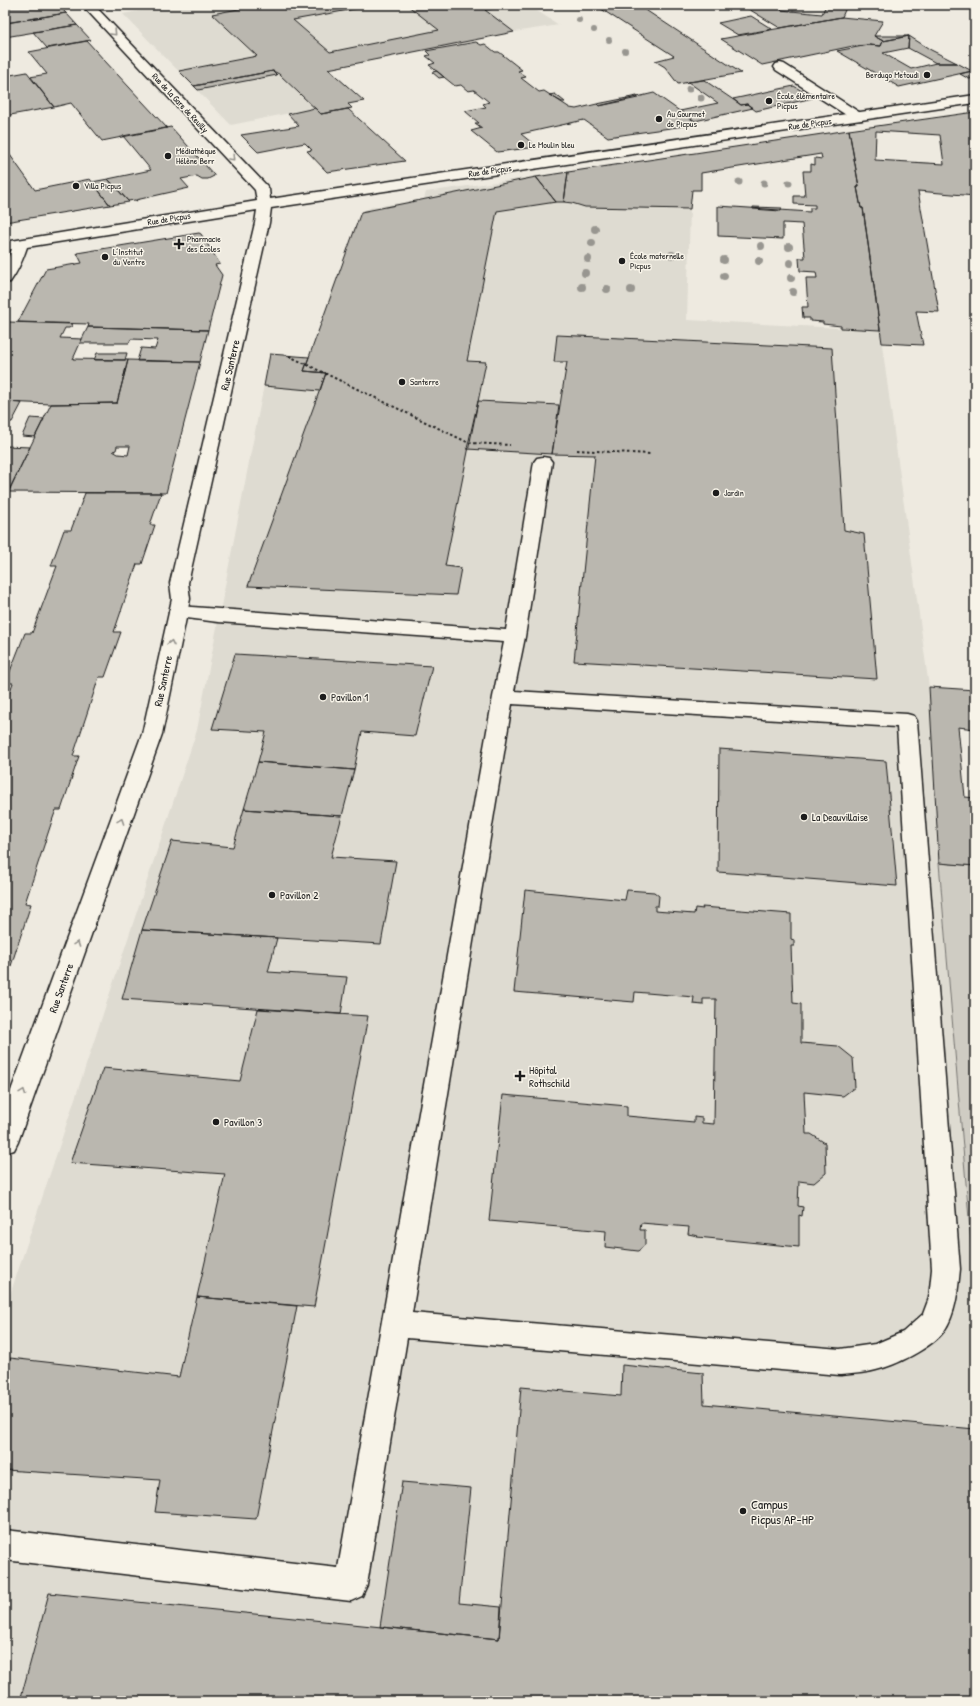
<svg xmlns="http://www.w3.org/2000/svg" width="980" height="1706" viewBox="0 0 980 1706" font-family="'Patrick Hand',sans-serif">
<rect width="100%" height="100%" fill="#eeeae0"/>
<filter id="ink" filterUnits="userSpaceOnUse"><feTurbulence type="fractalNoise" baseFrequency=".025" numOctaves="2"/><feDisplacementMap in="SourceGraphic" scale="8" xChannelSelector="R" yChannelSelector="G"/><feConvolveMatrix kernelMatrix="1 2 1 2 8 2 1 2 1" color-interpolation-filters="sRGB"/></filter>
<g filter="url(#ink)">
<path fill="#dedbd1" d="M169 5H528L559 25 514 32 329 68 364 101 348 104 352 108 321 114 315 108 231 125 123 14Z
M697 153 715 171 702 173 701 190H692L690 209 687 320 880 330 929 687 939 863 975 1290V1701H5V1310L197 730 270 354 309 357 361 212 372 207 424 199 426 192Z"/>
<path fill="#cfccc3" stroke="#767470" d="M939 863 975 866V1290Z"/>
<path fill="#bab7af" stroke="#1c1c1c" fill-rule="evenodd" d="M5 5H58L66 13 7 23 5 21Z
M260 5H377L293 20 330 52 439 30 407 5H512L485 10 514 32 328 69 364 101 348 104 352 108 321 114 279 74 273 71 194 86 179 71 257 56 212 14Z
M595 5H638L741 73 678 84 665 67 655 61 674 56Z
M742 5H784L781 10 822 14 826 5H847L842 17 780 28Z
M66 13 77 25 5 37V23Z
M751 16 772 29 738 35 718 23Z
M841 17 883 21 874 36 883 41 881 46 868 45 853 46 762 65 721 39Z
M77 25 91 40 47 48 33 32Z
M874 36H909L883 41Z
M909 36 908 48 883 53 911 69 936 63H957L972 71 899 87 837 51 868 45 881 46 883 41Z
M909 36 931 50 957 63H936L908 48Z
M87 41 104 60 167 128 102 141 71 103 54 107 30 77 47 74 29 52Z
M476 42 481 45 485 44 495 52H499L522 70 518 71 526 77 521 78 539 92 544 91 570 108 576 109 597 104 599 106 654 93 698 124 608 137 584 120 521 134 537 147 497 152 471 131 482 128 475 123H479L465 111 486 107 483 104 489 102 474 90 468 91 461 85 455 86 429 65 435 63 426 56 430 55 426 51Z
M273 71 277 75 198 90 194 86Z
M437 71 444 77 439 78 432 72Z
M972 71 975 73V78L969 79 960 74Z
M27 72 54 107 5 116V76Z
M704 80 741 105 747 104 753 108 695 121 680 111 718 103 688 82Z
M794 86 813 98 756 111 747 104 741 105 733 99Z
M555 94 565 102H562L549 95Z
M637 96 638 98 599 106 597 104Z
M315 108 321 114 348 109 405 161 327 172 307 151 312 150 305 143 258 152 241 135 299 126 288 114Z
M975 112V125L972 124 975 157V196L918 191 939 312 916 311 923 345 882 343 863 208H861L857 187H859L849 130ZM876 131 940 135 944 164 875 160Z
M171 127 214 175V176L208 179H202L197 176 181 179 189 188 136 200 137 201 135 200 128 201 108 179 151 170 123 136Z
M849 130 859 187H857L861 208H863L880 330 841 328V326L823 324V322L810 321V318H803L802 307H808L806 278H817L816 272 800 271 799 258H805L802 224 783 223V239L718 236V206L810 212V208H815V205L794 204V196H805L803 171H811V164L815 165V158L822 159 821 154 701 173V190H692L690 209 585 207 572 203 564 202 568 172Z
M5 148 35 190 90 179 110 205 5 222Z
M568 172 564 202H556L536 177Z
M536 177 556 202 497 211 467 361 486 362 445 566 461 568 456 595 248 586 326 373 304 371 361 212Z
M108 179 128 201 129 202 110 205 92 182Z
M753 207 782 208 781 211 753 209Z
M199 233 201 234 220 264 215 265 222 275 208 330 88 327 89 324 18 322 46 269 82 263 77 253Z
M8 322 72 324V326L69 328H65L60 338 82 339 73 359 128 360 117 403 51 404 5 402V327Z
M88 327 208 330 200 362 137 361 141 348 155 349 158 340 131 339 129 343H80Z
M557 335 832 348 844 530 864 534 877 679 574 661 595 455 552 454 567 362H554Z
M97 353H127L125 360H94Z
M270 354 309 357 304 371 326 373 320 391 264 386Z
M128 360 200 362 166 493 8 492 51 404 117 403ZM117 446H130L128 455 118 454 113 451 116 450Z
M478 401 559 405 552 454 467 449Z
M5 402 22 403 12 422H9L5 429Z
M30 418 44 419 35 437 22 436Z
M5 446 30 447 9 491H5Z
M85 493H161L150 525H155L142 564H137L114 632H121L105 677H99L73 756H79L61 810H56L53 818 25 903 31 904 10 969 5 968V704L13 683H5V679H7L25 633H32L57 566H51L64 530H71Z
M235 654 432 666 415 736 362 732 354 770 258 762 266 732 212 729Z
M929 687 975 690V729L958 727 965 797 975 798V866L939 863Z
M719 749 886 761 897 886 718 872Z
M258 762 354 770 342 816 244 809Z
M244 809 342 816 331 857 396 861 381 944 142 930 172 841 233 847Z
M525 890 625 900 627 890 654 892 659 896 658 906H655V911L694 914 695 908 703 909 702 907 791 914V939L794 940V946H791L793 1003 801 1004V1043L838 1046 853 1058 855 1087 843 1096 804 1092 806 1134H811L825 1143 826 1173 814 1183 799 1181 798 1206 803 1207 802 1216 799 1215V1247L697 1237 698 1236 688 1234 689 1227 641 1223 640 1230H645V1245L638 1251 605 1247 606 1231 489 1221 503 1095 627 1106V1116L694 1122V1117L702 1118V1123L714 1124 716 999H703V1005L693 1004 694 997 635 992 634 1002 514 992Z
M142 930 277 938 268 972 347 977 341 1014 122 999Z
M258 1009 368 1016 314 1307 197 1297 225 1174 70 1163 103 1068 240 1081Z
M197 1297 297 1306 256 1519 155 1512 160 1480 5 1470V1374L10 1358 179 1377Z
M622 1365 703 1373 704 1404 975 1429V1701H20L49 1593 499 1639 521 1387 621 1396Z
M402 1482 471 1488 459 1603 501 1607 499 1639 380 1627Z"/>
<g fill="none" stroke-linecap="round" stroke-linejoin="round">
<g stroke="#1c1c1c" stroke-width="3">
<path id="lane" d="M780 63 784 64 862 114 864 117 862 120H854L776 70 774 67 776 64Z
M543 457 549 458 552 462 525 637 514 691 907 714 914 716 917 721 960 1269C958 1289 956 1314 944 1331 933 1347 895 1366 876 1370 865 1373 852 1374 840 1375L407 1338 367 1585 362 1596 351 1601 5 1560V1530L338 1568 493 697 504 642 218 622 171 616 169 612 171 608 178 606 506 630 534 462 537 458ZM512 704 897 727 932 1269 929 1298 923 1314 903 1332 875 1344 840 1349 412 1313Z"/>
</g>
<g stroke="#1c1c1c" stroke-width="3">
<path id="street" d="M82 5H94L267 186 269 189 270 199 975 95V103L271 208 269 223 188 583 190 599 162 734 18 1142 14 1150 5 1153V1107L142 734 172 599 170 583 255 223 257 210 27 247C23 259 18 271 10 282L5 283V265L12 249 5 250V242L257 201 255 190Z"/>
</g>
<path stroke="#1c1c1c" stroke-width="2" stroke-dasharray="2.5 2.5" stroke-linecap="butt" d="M289 356 469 443 510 445
M577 450 650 454"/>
<use href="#lane" fill="#f7f3e8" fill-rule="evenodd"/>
<use href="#street" fill="#f7f3e8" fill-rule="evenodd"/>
</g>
<g fill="#989690">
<circle cx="579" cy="20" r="3"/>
<circle cx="594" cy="30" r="3"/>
<circle cx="609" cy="40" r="3"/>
<circle cx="625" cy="51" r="3"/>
<circle cx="689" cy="89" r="3.5"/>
<circle cx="701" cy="98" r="3.5"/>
<circle cx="739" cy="182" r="3.5"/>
<circle cx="764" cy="183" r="3.5"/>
<circle cx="789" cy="183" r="3.5"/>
<circle cx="595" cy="229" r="4"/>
<circle cx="592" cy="243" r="4"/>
<circle cx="761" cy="246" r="4"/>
<circle cx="789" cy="247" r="4"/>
<circle cx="672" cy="255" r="4"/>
<circle cx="588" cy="259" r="4"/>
<circle cx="724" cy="260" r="4"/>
<circle cx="759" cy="261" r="4"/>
<circle cx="790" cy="263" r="4"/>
<circle cx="585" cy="273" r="4"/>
<circle cx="724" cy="276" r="4"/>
<circle cx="791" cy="278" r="4"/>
<circle cx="582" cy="287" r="4"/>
<circle cx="607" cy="289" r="4"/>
<circle cx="631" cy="290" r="4"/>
<circle cx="793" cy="292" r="4"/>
</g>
<defs><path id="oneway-chevron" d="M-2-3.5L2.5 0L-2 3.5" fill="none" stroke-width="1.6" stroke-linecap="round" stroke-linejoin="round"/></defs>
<g stroke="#94928c">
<use href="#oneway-chevron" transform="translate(114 33) rotate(47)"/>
<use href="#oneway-chevron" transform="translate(232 158) rotate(47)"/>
<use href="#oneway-chevron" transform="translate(171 643) rotate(-78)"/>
<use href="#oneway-chevron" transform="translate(121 821) rotate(-70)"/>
<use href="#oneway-chevron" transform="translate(77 944) rotate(-70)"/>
<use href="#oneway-chevron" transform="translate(23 1092) rotate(-70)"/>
</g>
</g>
<g fill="#1c1c1c" stroke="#f7f3e8" stroke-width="1.5">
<circle cx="927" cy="75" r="4"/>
<circle cx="769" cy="101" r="4"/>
<circle cx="659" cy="119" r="4"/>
<circle cx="521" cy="145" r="4"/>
<circle cx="168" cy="156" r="4"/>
<circle cx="76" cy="186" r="4"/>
<path d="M177 238h4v4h4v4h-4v4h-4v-4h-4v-4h4z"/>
<circle cx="105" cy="257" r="4"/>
<circle cx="622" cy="261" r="4"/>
<circle cx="402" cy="382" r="4"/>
<circle cx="716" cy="493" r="4"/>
<circle cx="323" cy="697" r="4"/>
<circle cx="804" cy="817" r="4"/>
<circle cx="272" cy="895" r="4"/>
<path d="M518 1070h4v4h4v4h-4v4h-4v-4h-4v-4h4z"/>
<circle cx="216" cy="1122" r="4"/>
<circle cx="743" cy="1511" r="4"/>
</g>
<g text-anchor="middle" stroke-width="3" stroke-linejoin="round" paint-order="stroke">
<g font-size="9" fill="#1c1c1c" stroke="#f7f3e8" text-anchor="start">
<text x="919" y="78" text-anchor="end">Berdugo Metoudi</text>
<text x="777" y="99">École élémentaire<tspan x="777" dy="10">Picpus</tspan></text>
<text x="667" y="117">Au Gourmet<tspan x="667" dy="10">de Picpus</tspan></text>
<text x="529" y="148">Le Moulin bleu</text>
<text x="176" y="154">Médiathèque<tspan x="176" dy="10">Hélène Berr</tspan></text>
<text x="84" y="189">Villa Picpus</text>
<text x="187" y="242">Pharmacie<tspan x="187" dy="10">des Écoles</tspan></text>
<text x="113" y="255">L’Institut<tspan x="113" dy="10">du Ventre</tspan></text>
<text x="630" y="259">École maternelle<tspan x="630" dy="10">Picpus</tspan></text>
<text x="410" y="385">Santerre</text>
<text x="724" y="496">Jardin</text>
</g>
<g font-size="9" fill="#1c1c1c" stroke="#f7f3e8">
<text transform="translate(180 103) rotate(47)" y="3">Rue de la Gare de Reuilly</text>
<text transform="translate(810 124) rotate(-8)" y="3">Rue de Picpus</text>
<text transform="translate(490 171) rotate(-8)" y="3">Rue de Picpus</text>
<text transform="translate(169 219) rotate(-9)" y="3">Rue de Picpus</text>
</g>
<g font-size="11" fill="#1c1c1c" stroke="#f7f3e8">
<text transform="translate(230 365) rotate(-77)" y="4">Rue Santerre</text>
<text transform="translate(163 681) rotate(-78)" y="4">Rue Santerre</text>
<text transform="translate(61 988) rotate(-70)" y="4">Rue Santerre</text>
</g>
<g font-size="11" fill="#1c1c1c" stroke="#f7f3e8" text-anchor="start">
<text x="331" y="701">Pavillon 1</text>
<text x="812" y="821">La Deauvillaise</text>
<text x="280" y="899">Pavillon 2</text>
<text x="529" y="1074">Hôpital<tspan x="529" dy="13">Rothschild</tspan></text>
<text x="224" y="1126">Pavillon 3</text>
</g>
<g font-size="13" fill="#1c1c1c" stroke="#f7f3e8" text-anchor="start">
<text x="751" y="1509">Campus<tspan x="751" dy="15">Picpus AP-HP</tspan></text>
</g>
</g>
<rect width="980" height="1706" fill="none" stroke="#f7f3e8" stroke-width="20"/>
<rect x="10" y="10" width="960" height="1686" fill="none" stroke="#1c1c1c" stroke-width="1.5" filter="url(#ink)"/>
</svg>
